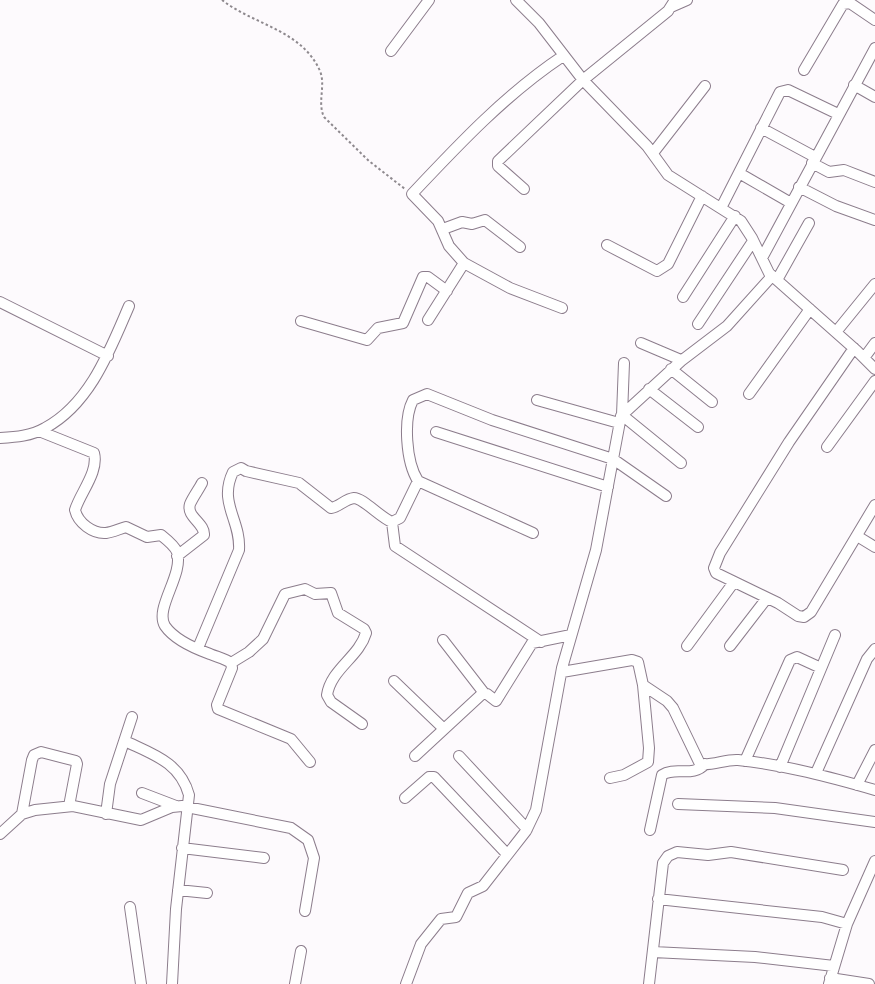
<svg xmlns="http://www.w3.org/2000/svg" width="875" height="984" viewBox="0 0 875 984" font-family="Mulish,sans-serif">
<rect width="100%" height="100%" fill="#fdfafd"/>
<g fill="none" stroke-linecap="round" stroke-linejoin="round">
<g stroke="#8c7d8c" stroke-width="12">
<path id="street" d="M516 0 539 23 583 80 647 146 668 175 741 221 752 238 769 273 857 351 875 369
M671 7 687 0
M391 51 429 0
M804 70 843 4 850 3 875 20
M854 85 875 97
M761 128 815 157
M653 153 705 86
M812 163 829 172 844 170 875 182
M739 173 791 203
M799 187 836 206 875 220
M524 189 498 166V161L583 80 668 11 675 0
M721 208 780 92 788 90 838 114
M443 229 462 222 472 224 485 220 520 247
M607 245 657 271 668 264 702 196
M762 258 875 48
M464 263 510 288 562 308
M777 280 809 223
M683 297 735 216
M0 302 108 356
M428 320 464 263 449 246 438 221 412 194C459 144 506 94 563 56
M301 321 367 340 378 328 403 323 423 277H428L447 291
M698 324 753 241
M836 332 875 284
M641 343 681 360
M854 348 789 442 720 553 714 568 716 573 778 603 798 616 804 617 811 612 875 505
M864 358 875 343
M624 363 622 415 681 463
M671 369 712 402
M649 389 698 427
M749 394 810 309
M537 400 619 423
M39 431 94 453C99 472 80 493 75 510 78 523 93 534 106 533 113 532 119 529 126 527L147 537 161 535C166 539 175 546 177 552 184 575 154 608 165 626 174 639 196 649 210 654 217 657 226 659 231 663L232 668 217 705 218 709 291 739 310 762
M436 432 608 487
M0 438C16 437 31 436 45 428 90 404 110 350 129 306
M827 447 875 381
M392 522 395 546 541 642
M533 533 418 481C406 462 403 419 413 400L427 394 492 420 613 459 666 496
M857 536 875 547
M177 556 204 535C205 523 186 517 190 504 193 497 199 489 202 483
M443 640 484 693
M687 646 734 582
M730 646 767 598
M198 648 239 550C241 520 218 503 233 472L241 468 246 471 299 483 331 508C339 507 345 499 354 498 363 498 381 518 392 522L400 518 418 481
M231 663 249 652 263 639 285 594 305 589 315 594 331 593 338 613 364 629 366 633C359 657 331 669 327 695L331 702 362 724
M562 672 632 660 638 662 643 685 667 701 673 708 700 764C712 766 726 759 738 760 785 765 830 777 875 790
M394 681 444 729
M125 741C152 754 180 762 189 795L176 909 172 984
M415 756 482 694H487L496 701 532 643 571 635
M459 756 527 829
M745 761 790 660 797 657 821 668
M780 767 835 635
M816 773 867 659 875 649
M610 778 624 775 648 762 649 748 643 685
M857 785 875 750
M142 793 176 806
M405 798 429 777H434L507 854
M678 804 775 808 875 822
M22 814 32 760 34 755 41 752 76 761 77 764 69 806
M106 814 110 784 132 717
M650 830 662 775C675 766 693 778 705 764
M0 834 22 814 35 810 73 806 141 820 172 807 182 806 291 828 308 840 314 858 305 911
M182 848 264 858
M178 890 207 893
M658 899 822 917 847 924
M130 907 141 984
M653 952 755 957 834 966
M830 978 869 984
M295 984 301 951
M406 984 421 944 441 919 456 917 468 893 483 886 526 831 536 810 562 668 596 550 621 416 681 361 727 326 772 276
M649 984 663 863 668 856 677 852 708 855 731 852 843 870
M829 984 847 924 875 861"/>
</g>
<path stroke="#8e898e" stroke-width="2" stroke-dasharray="2.5 2.5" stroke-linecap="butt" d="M222 0C254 25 302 30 320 71 326 86 317 102 324 117L369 161 405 189"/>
<use href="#street" stroke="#fff" stroke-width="10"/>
</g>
</svg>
